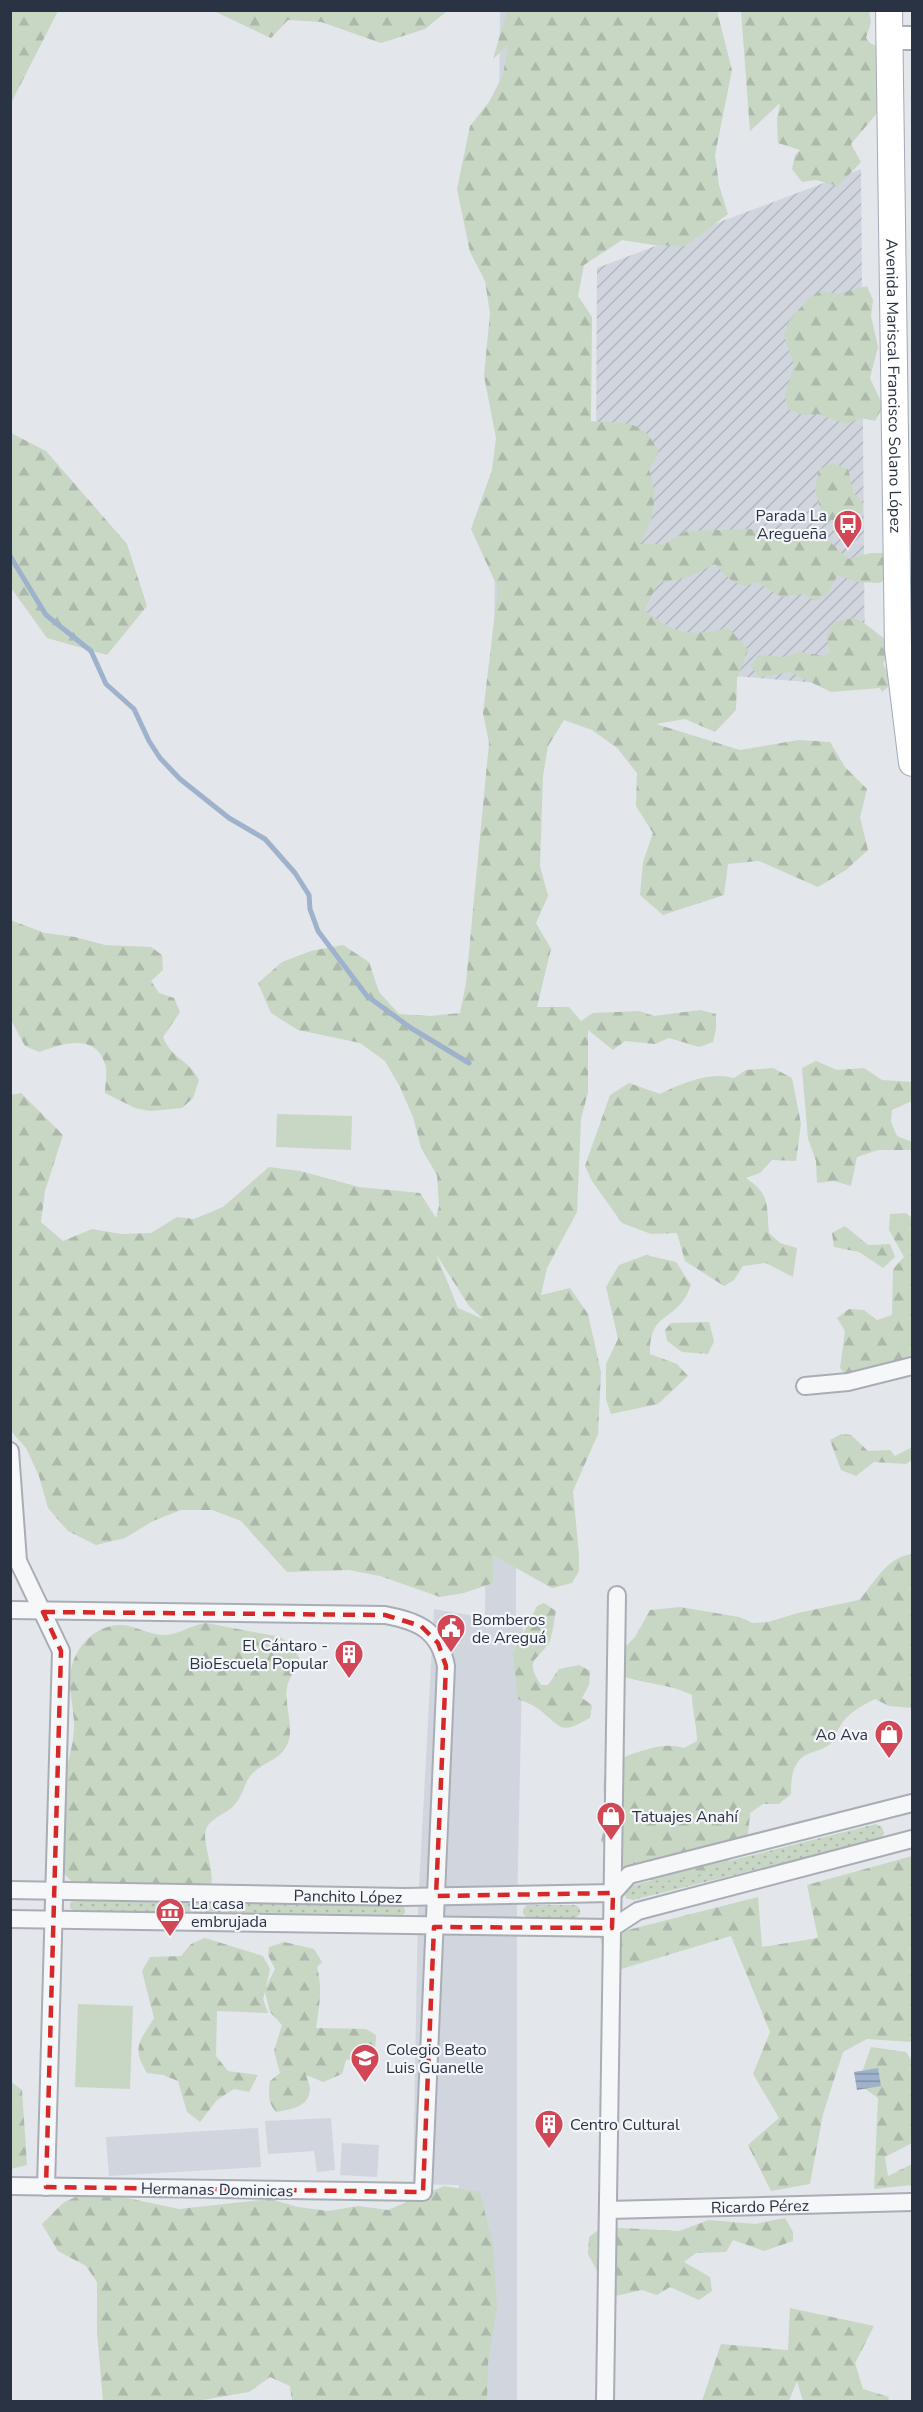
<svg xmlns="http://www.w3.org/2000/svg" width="923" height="2412" viewBox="0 0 923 2412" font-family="'Nunito Sans',sans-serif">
<defs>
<pattern id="industrial-furrows" width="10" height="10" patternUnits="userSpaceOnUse" patternTransform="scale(1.5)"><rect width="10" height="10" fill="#d1d5dd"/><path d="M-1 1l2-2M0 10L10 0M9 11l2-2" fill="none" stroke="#b4b7bf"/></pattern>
<pattern id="grass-dots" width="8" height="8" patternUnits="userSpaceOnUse" patternTransform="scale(1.5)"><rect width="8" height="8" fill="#c8d6c4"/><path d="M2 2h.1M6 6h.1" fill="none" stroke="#acb8aa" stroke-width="1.8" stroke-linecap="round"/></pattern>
<pattern id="forest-firs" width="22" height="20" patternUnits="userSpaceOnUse" patternTransform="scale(1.5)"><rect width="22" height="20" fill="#c8d6c4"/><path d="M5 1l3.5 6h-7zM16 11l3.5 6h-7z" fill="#acb8aa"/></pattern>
<pattern id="water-rules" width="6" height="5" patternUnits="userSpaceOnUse" patternTransform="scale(1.5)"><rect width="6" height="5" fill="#9eb2cc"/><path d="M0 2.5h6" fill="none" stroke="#8191a7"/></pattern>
</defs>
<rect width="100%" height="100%" fill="#e3e6eb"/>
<path fill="#d1d5dd" d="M500 11H531L516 1574V1624L523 1626 517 1913V2401H444L459 2185 413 2184 418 1907 434 1609 485 1618Z
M331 2118 335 2170 317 2172 314 2151 268 2154 265 2121Z
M258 2128 261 2167 109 2176 106 2137Z
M342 2143 379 2145 377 2177 340 2175Z"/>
<path fill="url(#industrial-furrows)" d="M861 169 865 687 595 664 597 268Z"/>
<path fill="url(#grass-dots)" d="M876 1824 882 1827 884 1834 879 1839 633 1900 626 1898 625 1892 630 1886Z
M75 1900 401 1905 405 1909V1913L401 1916 74 1911 70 1908V1903Z
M527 1905H576L580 1909V1914L576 1918 527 1917 523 1914V1909Z"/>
<path fill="url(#forest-firs)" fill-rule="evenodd" d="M11 10 58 11 11 103 10 11Z
M214 11 447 10V11L425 29 381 43 321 22 288 20 271 38Z
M507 11H717L732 70 715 155 719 185 728 214 685 246 654 245 622 240 584 265 578 296 592 317 591 421C624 424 643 417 659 453L649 469 655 496 652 518 640 544H664L687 531 750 529 804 536 823 529 829 541 848 559 871 553H884L894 571 880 583 857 582 838 575 827 594 815 601 804 594 781 597 757 582C739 592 727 577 715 564L689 577 658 583 644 610C679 636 687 636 729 628L748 650 737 678 736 710 715 732 685 719 656 724 740 750 799 740 830 742 845 767 867 789 860 818 868 850 846 870 818 887 759 861 728 864 724 895 663 915 640 895 643 862 653 833 636 806 637 773 617 748 592 730 564 720 548 746 543 776 540 866 548 896 536 923 551 949 537 1007H569L581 1021 593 1013 639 1011 654 1016 700 1010 716 1014V1029L713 1042 699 1047 669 1038 655 1044 625 1041 613 1050 588 1030V1092L581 1119 577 1212 547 1268 541 1295 570 1288 588 1314 601 1372 598 1434 573 1491 579 1555V1571L572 1583 552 1588 493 1555V1583L464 1593 440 1597 380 1576 349 1570 287 1572 241 1521 212 1510H181L153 1521 125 1538 96 1545 68 1531 48 1508 39 1476 26 1448 11 1431V1095L21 1093 63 1135 45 1191 41 1222 63 1241 92 1229 121 1234 151 1233 177 1217 194 1219 223 1207 269 1167 300 1171 359 1187 420 1193 436 1218 439 1206 437 1175 421 1148 413 1117 400 1087 385 1061 360 1043 298 1030 271 1013 258 983 282 962 311 951 343 945 369 962 379 992 399 1014 430 1016 460 1013 466 983 489 743 483 713 498 588 471 529 492 470 496 438 484 376 490 313 485 281 470 252 457 189 470 126 489 102 503 75 508 45 493 59ZM436 1254 469 1306 483 1319 458 1308Z
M741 11H869L871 22 866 38 870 43 889 52 883 106 851 144 861 162 838 186 816 180 802 182 792 169 795 155 800 150 778 143 777 119 780 103 750 131Z
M867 286 873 300 871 316 878 347 870 378 883 406 875 421 861 418 846 424 818 414 802 415 788 409 785 395 794 365 784 335 789 321 808 299 821 291 838 294Z
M11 433 46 451 127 544 147 606 107 655 47 638 11 588Z
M833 463 848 469 853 492 863 504 862 512 841 521 824 519 815 491 819 469Z
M854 618C867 623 875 633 887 640L889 651 883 664 888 673V687L882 692 880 688 831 692 790 672 760 677 750 666 759 655 785 657 800 652 824 656 830 652 826 635 835 622Z
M10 920 45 933 75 937 105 945 151 947 162 955 163 970 151 981 159 993 174 998 180 1012 163 1037C172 1060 188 1058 199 1080L193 1098 182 1108 150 1111 135 1108 105 1093C105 1084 108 1073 105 1064 95 1032 62 1044 39 1052L25 1046 11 1020Z
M816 1061 837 1070 864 1068 882 1080 912 1082V1101L892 1110 891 1122 897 1136 912 1142V1150H878L857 1157 851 1186 834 1181 817 1183 816 1161 808 1139 802 1068Z
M773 1068 792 1078 801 1124 796 1161 772 1160 760 1173 746 1178C771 1195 766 1204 769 1233L780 1243 797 1248 793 1277 766 1263 743 1266 734 1280 724 1286 685 1261 677 1233 651 1234 622 1223 592 1181 585 1166 610 1095 629 1083 660 1094C682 1083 710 1071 734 1078L746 1070Z
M906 1213 912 1218V1358L906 1357 895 1368 850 1379 840 1368 845 1331 837 1318 849 1309 864 1310 877 1320 892 1315 893 1269 904 1257 889 1230 890 1214Z
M845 1226 868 1245 890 1244 895 1257 883 1268 859 1252 834 1247 832 1233Z
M646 1255 676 1262 691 1285C689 1289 688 1294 685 1298 669 1322 649 1315 650 1354L677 1364 688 1376 658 1404 611 1414 606 1399V1364L618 1339 606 1287 619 1265Z
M709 1322 714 1341 708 1354 682 1352 667 1341 665 1330 671 1323Z
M841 1434 851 1435 868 1451 890 1450 895 1456 912 1447V1460L906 1464 874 1462 856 1476 841 1470 830 1440Z
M912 1554V1708L889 1706 875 1699C861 1706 846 1714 839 1728 836 1732 836 1738 833 1741 827 1749 817 1750 808 1754 792 1761 791 1778 791 1794L779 1804H763L750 1813C749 1823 749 1837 744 1845 730 1870 678 1885 651 1880 642 1878 629 1871 621 1866 613 1861 607 1849 601 1841 603 1831 608 1818 607 1808 607 1804 605 1799 604 1794 600 1769 616 1759 638 1752 655 1747 667 1743 684 1748L697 1741C697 1725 692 1711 692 1695 668 1683 641 1684 616 1674L614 1658 635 1637 650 1610 680 1607 739 1617 753 1623 768 1622 798 1613 859 1600C876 1581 886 1558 912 1554Z
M544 1603 556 1611C554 1620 553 1632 550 1640 541 1661 522 1656 541 1685H548L559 1669 579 1665 590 1671 589 1685 582 1698 592 1705 590 1718C560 1734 564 1730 540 1710 534 1705 525 1702 518 1699L513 1653 537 1606Z
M206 1623 280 1637 293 1646 300 1660C296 1668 288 1679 287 1688 284 1707 296 1730 286 1747 278 1761 261 1763 251 1775 244 1783 243 1795 236 1803 227 1815 213 1815 206 1829 203 1837 208 1851 209 1860 211 1869 214 1883 209 1892 195 1915 144 1901 123 1897 102 1894 75 1890 62 1871 62 1845 60 1818 62 1792 64 1771 73 1751 74 1729 75 1708 66 1686 72 1665 76 1651 86 1637 100 1630 126 1617 139 1633 162 1635 176 1636 191 1625 206 1623Z
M912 1856V2042L867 2039 843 2052 823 2114 810 2184 771 2191 748 2145 779 2118 753 2074 770 2032 731 1936 608 1973 600 1937 758 1897 762 1947 818 1938 807 1885Z
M205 1938 263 1956 270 1969 266 1987 275 1969 268 1955 269 1947 284 1942 314 1949 322 1962 317 1967C323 1989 319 2007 316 2028L366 2029 376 2035 375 2050 363 2057 346 2060 342 2074 323 2082 306 2075C307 2079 310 2085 310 2089 309 2108 290 2109 276 2112 268 2103 268 2093 270 2081L280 2073 274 2051 282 2025 270 2012 265 1992 263 1999 268 2013 217 2011 216 2056 228 2071 258 2075 249 2092 234 2089 217 2100 200 2122 187 2112 178 2081 163 2075 147 2073C131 2048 140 2041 154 2018L142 1971 150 1957 181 1956 191 1944Z
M871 2047 906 2052 912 2061V2143L885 2157 888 2176 912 2164V2185L874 2189 878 2098 858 2084Z
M11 2082 22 2090 27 2165 11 2169Z
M444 2186 480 2192 493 2246 497 2307 488 2363 487 2401H292L290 2386 270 2377 249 2392 197 2401H103L97 2332V2282L86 2266 58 2251 42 2224 63 2203 90 2190 179 2209 270 2199 298 2207 328 2211 358 2206 388 2210Z
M785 2218 793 2232V2241L764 2251 733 2240 726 2252 696 2253 684 2262 710 2277 712 2291 699 2300 670 2287 657 2295 642 2290 611 2297 588 2254 589 2237 602 2227 679 2231 709 2220 755 2224Z
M790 2308 874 2326 855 2363 863 2389 889 2397 888 2401H803L797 2381 789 2401H702L721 2344 788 2350Z"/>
<path fill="#c8d6c4" d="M277 1114 352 1116 351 1150 276 1147Z
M78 2004 133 2006 130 2089 75 2087Z"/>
<path fill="url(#water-rules)" d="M878 2068 881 2086 857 2090 854 2072Z"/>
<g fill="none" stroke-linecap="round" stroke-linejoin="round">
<path stroke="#9eb2cc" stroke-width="5" d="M10 556 46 615 91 651 106 684 134 709 149 741 160 758 180 779 229 818 265 839 295 873 309 895 310 909 318 931 367 996 411 1028 469 1063"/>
<g stroke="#a8adb6" stroke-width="20">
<g id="street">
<path d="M805 1386 848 1382 912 1366"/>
<path d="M10 1451 18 1561 61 1651 46 2187"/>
<path d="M10 1610 385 1615C418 1621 439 1630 446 1666L423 2192 10 2186"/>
<path id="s1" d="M10 1890 404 1897 613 1893 629 1875 912 1803"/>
<path d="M10 1919 612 1928 638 1911 912 1839"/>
<path id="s2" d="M608 2210 912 2202"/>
<path d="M605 2402 617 1595"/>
</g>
</g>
<g stroke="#a8adb6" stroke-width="26">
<path id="secondary" d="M889 38H912"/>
</g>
<g stroke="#a2aab8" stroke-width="28">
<g id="primary">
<path id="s3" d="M889 10 898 649 912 763"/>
</g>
</g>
<use href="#street" stroke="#f6f7f9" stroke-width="16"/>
<use href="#secondary" stroke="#fff" stroke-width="22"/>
<use href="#primary" stroke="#fff" stroke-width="26"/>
</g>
<path fill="none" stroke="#d62828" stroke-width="4.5" stroke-dasharray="12 8" stroke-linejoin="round" d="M43 1612 385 1615 421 1626 438 1643 446 1666 436 1896 613 1893 612 1928 434 1927 423 2192 46 2187 61 1651Z"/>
<defs>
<g id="bus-pin" transform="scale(1.5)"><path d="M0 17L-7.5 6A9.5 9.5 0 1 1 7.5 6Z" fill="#d24756" stroke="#f3f5f9"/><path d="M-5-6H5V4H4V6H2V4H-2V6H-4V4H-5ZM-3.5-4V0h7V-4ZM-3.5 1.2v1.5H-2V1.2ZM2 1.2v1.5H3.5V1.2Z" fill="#fff"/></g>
<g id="civic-pin" transform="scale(1.5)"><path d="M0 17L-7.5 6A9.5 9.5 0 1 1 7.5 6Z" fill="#d24756" stroke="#f3f5f9"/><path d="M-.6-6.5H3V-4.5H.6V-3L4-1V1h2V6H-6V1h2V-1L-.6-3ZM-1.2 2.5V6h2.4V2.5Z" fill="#fff"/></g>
<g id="building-pin" transform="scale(1.5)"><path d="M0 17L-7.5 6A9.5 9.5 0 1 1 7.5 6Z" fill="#d24756" stroke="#f3f5f9"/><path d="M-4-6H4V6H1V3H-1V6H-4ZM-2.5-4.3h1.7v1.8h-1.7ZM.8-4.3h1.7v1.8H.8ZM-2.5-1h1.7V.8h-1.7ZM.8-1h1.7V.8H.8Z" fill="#fff"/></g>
<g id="shop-pin" transform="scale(1.5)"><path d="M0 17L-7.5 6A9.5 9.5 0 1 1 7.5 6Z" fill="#d24756" stroke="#f3f5f9"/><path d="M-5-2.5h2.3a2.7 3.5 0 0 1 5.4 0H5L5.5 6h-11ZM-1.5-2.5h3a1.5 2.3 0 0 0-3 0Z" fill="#fff"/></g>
<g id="museum-pin" transform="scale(1.5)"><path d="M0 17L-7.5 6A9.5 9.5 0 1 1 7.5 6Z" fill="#d24756" stroke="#f3f5f9"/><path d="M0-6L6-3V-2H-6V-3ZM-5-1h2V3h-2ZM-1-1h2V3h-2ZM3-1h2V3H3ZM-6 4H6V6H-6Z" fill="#fff"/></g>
<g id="school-pin" transform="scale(1.5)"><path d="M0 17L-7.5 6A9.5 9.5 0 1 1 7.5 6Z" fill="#d24756" stroke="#f3f5f9"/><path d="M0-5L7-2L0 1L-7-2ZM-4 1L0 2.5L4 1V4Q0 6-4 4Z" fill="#fff"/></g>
</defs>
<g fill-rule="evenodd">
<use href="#bus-pin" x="848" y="524"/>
<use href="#civic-pin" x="451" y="1628"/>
<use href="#building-pin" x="349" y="1654"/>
<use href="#shop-pin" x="889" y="1734"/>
<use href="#shop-pin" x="611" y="1816"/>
<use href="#museum-pin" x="170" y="1912"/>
<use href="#school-pin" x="365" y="2058"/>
<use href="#building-pin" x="549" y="2124"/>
</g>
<g text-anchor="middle" stroke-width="4.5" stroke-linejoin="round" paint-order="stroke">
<g font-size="16" fill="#2a3344" stroke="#f3f5f9">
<text dy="6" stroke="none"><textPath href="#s3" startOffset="376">Avenida Mariscal Francisco Solano López</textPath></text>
<text dy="6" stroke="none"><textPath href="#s1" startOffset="338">Panchito López</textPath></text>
<text transform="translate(217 2189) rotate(1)" y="6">Hermanas Dominicas</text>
<text dy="6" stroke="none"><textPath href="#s2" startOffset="152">Ricardo Pérez</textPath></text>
</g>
<g font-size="16" fill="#2a3344" stroke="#f3f5f9" text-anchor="start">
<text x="827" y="521" text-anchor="end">Parada La<tspan x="827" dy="18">Aregueña</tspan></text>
<text x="472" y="1625">Bomberos<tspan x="472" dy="18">de Areguá</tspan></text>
<text x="328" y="1651" text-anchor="end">El Cántaro -<tspan x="328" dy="18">BioEscuela Popular</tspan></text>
<text x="868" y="1740" text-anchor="end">Ao Ava</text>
<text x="632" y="1822">Tatuajes Anahí</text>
<text x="191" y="1909">La casa<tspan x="191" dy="18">embrujada</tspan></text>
<text x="386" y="2055">Colegio Beato<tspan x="386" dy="18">Luis Guanelle</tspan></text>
<text x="570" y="2130">Centro Cultural</text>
</g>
</g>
<rect width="923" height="2412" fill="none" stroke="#2a3344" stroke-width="24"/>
</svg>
